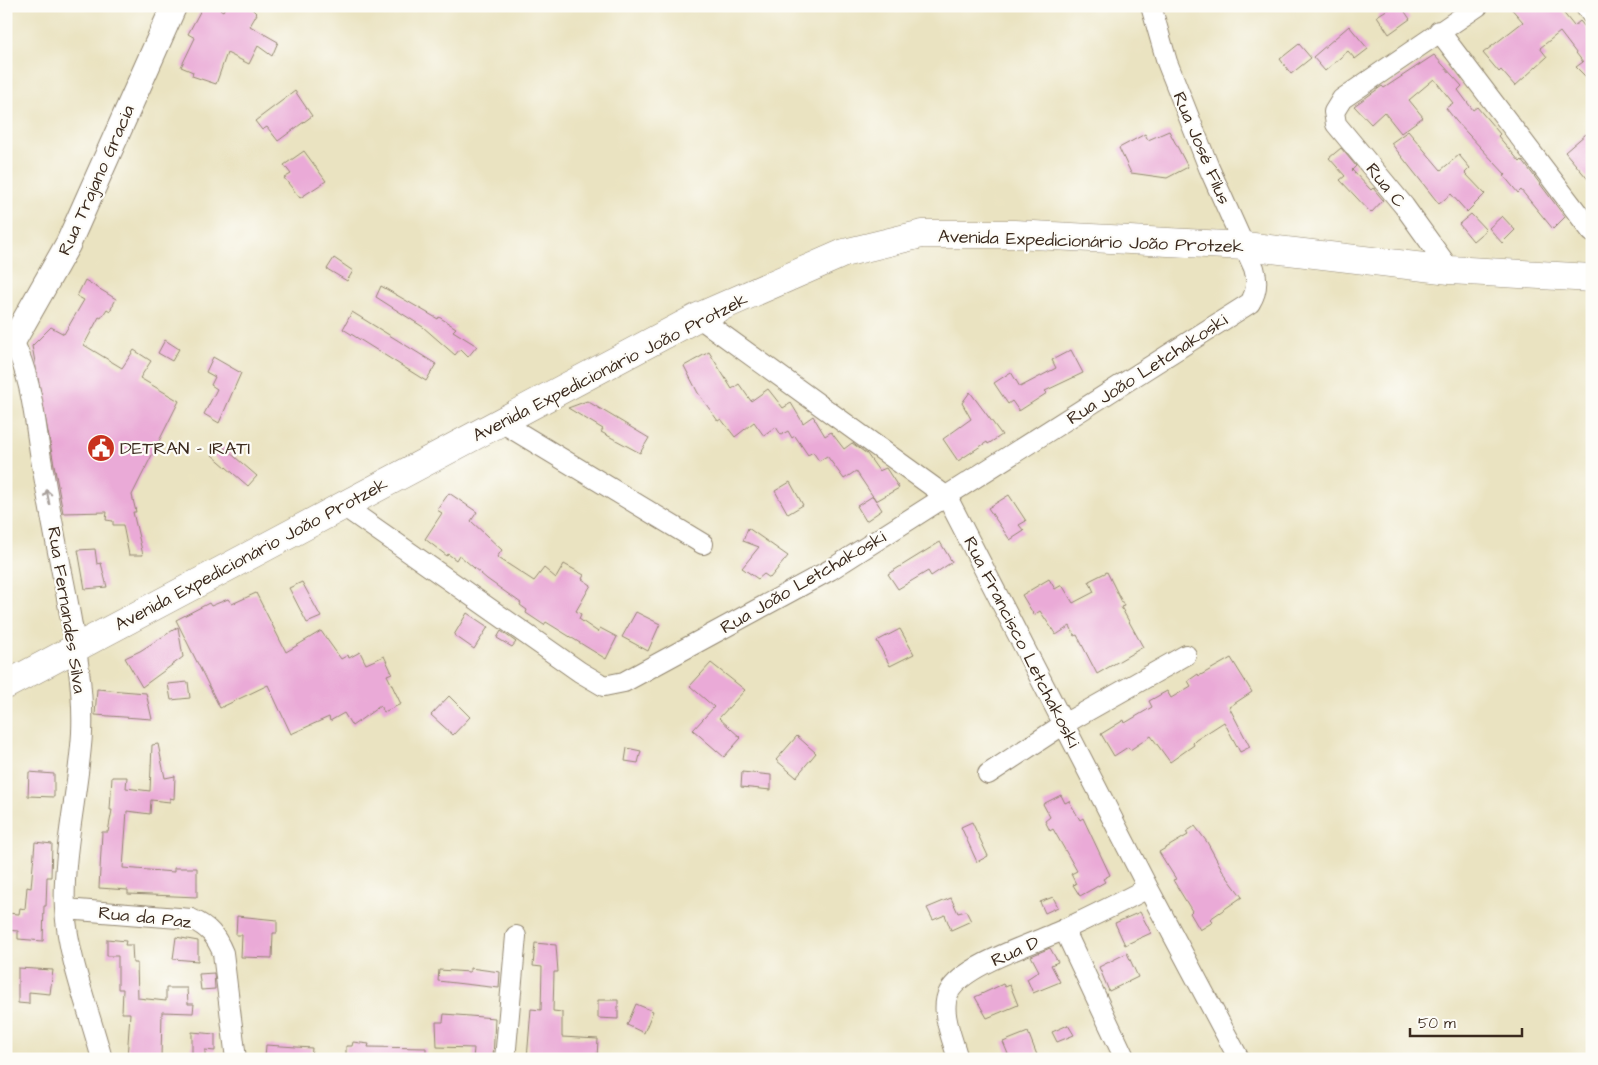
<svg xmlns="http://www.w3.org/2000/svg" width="1598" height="1065" viewBox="0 0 1598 1065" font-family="'Architects Daughter',sans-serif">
<rect width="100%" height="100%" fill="#fdfcf7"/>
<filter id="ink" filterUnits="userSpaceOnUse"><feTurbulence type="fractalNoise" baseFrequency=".02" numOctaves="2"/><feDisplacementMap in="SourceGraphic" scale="10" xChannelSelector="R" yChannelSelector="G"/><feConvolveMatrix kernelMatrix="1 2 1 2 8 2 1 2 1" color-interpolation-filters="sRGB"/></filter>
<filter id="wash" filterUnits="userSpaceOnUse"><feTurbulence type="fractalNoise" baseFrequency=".0096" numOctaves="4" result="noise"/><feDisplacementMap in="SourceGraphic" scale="20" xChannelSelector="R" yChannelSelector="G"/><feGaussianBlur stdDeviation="1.12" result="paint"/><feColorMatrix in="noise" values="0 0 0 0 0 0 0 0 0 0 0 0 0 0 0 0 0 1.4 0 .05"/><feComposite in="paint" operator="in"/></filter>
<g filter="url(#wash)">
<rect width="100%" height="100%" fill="#eae3c1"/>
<g id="blocks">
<path fill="#eaaad7" d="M203 6H215L223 11 226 6H249L257 14 250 26 278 42 272 56 258 46 249 64 227 53 216 84 192 76 193 72 181 67 195 38 188 34Z
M1393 6H1401L1410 19 1389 34 1377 16Z
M1509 6H1558L1574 26 1580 21 1592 35V83L1576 67 1583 62 1560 32 1540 48 1547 57 1515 86 1501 70 1499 72 1483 53 1523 22Z
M1349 26 1368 49 1355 59 1348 51 1325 71 1313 57Z
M1299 44 1311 58 1291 74 1280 59Z
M1434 55 1462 86 1458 90 1473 110 1477 107 1500 134 1498 136 1520 162 1522 160 1565 217 1553 229 1521 190 1518 193 1504 176 1506 175 1456 121 1446 108 1453 103 1434 79 1409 100 1423 117 1401 133 1384 112 1371 124 1354 106 1382 86 1384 88Z
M295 91 312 116 278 141 267 127 262 130 255 121Z
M1169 131 1188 167 1167 178 1131 173 1119 148 1145 134 1148 140Z
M1408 131 1441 170 1459 155 1470 168 1465 173 1485 194 1467 212 1451 194 1439 204 1391 143Z
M1586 134 1592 141V184L1565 152Z
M1341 148 1356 166 1352 170 1371 190 1373 188 1383 200 1371 213 1340 180 1345 176 1329 158Z
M304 151 326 181 300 198 284 178 291 174 284 165Z
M1471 214 1486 230 1473 241 1459 224Z
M1502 216 1515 230 1502 243 1489 228Z
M334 258 353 271 347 281 327 269Z
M85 280 116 299 110 311 107 309 101 318 99 317 84 345 122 368 134 350 151 361 140 378 179 401 132 495 136 512H133L143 555H129L123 525H113V521L106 520 107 512 63 513 32 346 51 327 64 334 84 300 77 296Z
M381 286 438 319 439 317 456 328 453 331 477 346 468 357 460 349 455 355 423 327 376 297Z
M352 312 436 364 426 381 343 329Z
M165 340 179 349 172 361 158 353Z
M1071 350 1083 373 1045 391 1047 393 1019 411 1012 401 1008 404 994 383 1011 372 1020 387 1056 368 1052 360Z
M709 352 732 389 739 384 751 401 768 389 783 408 791 403 803 423 813 416 825 436 831 432 844 449 852 443 867 454 879 471 886 468 899 488 876 501 856 471 844 479 827 456 819 461 813 452 808 455 795 436 792 438 788 431 781 435 776 427 764 436 754 422 735 437 721 419 718 421 698 393 684 366Z
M213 357 241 373 219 423 204 414 217 389 211 385 215 377 206 372Z
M970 392 1002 435 988 444 987 442 958 461 943 439 971 419 962 403Z
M587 401 649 438 640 453 601 432 603 429 568 408Z
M221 445 257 476 248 486 212 455Z
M790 482 803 505 788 514 775 491Z
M449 493 477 512 471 521 502 550 497 557 534 581 544 568 556 578 564 564 584 575 582 579 591 585 576 611 581 614 579 619 598 632 600 628 617 637 606 659 546 622 544 625 526 613 527 610 520 605 521 603 487 579 459 555 456 560 448 554 447 556 425 539 442 513 437 510Z
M1009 495 1026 521 1019 525 1024 531 1010 540 988 508Z
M873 496 882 510 866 521 857 506Z
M748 528 788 556 770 578 764 574 758 579 742 568 759 547 743 541Z
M940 542 952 562 931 576 928 571 898 589 888 574Z
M95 549 97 564 101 563 107 587 85 589 78 550Z
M1107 572 1124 606 1121 607 1143 647 1097 674 1077 635 1075 636 1070 626 1056 635 1040 611 1034 615 1022 595 1049 579 1055 589 1062 585 1073 603 1094 592 1089 581Z
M302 582 321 617 307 623 289 588Z
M256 593 286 652 321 631 341 659 348 655 349 658 360 652 366 664 384 656 392 673 387 675 401 704 384 712 380 706 352 726 344 713 330 721 329 717 291 734 268 685 220 708 176 620 209 603 211 606 228 599 232 604Z
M636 612 660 624 648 651 622 637Z
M467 613 488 627 474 649 454 635Z
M178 627 183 657 142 687 125 658 140 651Z
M900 629 914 654 890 666 877 641Z
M501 631 516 642 512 647 497 638Z
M1231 658 1252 692 1229 707 1250 747 1240 752 1224 722 1196 740 1193 743 1194 745 1170 762 1151 736 1130 750 1128 747 1114 756 1101 734 1124 720 1125 723 1152 707 1149 701 1167 691 1171 698 1191 686 1188 681 1198 674 1199 676Z
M711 663 745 690 719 718 741 738 724 757 693 730 714 707 690 686Z
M188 682 190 698 171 700 168 684Z
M97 689 146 693 152 719 95 715Z
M449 696 470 717 453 735 431 715Z
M797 736 816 753 796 777 776 760Z
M158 744 165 778 175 776 174 799 170 798V802L151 800 150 814 127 811 123 868 174 872V868H197V897L128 894V890L99 888 102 832H108L112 810H110L112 777H127L126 788 150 791 152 745Z
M627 748 641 751 638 763 625 761Z
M29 772 54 774V797L28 796Z
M742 772 771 775V790L741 787Z
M1061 795 1065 803 1069 801 1080 820 1083 818 1110 875 1103 879 1105 882 1080 896 1073 885 1076 884 1071 874 1077 871 1053 829 1050 831 1045 821 1050 817 1043 804Z
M972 822 988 856 977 862 961 827Z
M1195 826 1207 842 1224 873 1242 897 1210 919 1213 922 1200 930 1190 913 1192 911 1173 880 1176 879 1159 852 1188 835 1186 832Z
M35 842 52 844 51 877H47L46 906H44L43 941 18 939V931L6 930V913L19 914 20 908 25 909 27 887 31 888Z
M1053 897 1058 907 1045 913 1040 902Z
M951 898 958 913 966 911 971 921 951 930 945 915 933 920 927 908Z
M1140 912 1151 933 1125 945 1115 923Z
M237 916 277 920V933H273L272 958 241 957 242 935H236Z
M176 937 198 941V961L173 959Z
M107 939 126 941 125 945H132L133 963H137L138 998 166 1001V988H187L188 1004H194L193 1013 162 1012 161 1059H127L130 1013H122L123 989H118V956H107Z
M535 943 556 945 558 972H554L553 1011 562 1012V1037L598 1039 597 1059H527L531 1009 541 1010 542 967 533 966Z
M1050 948 1058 962 1051 965 1060 982 1033 993 1027 979 1039 971 1031 956Z
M1127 953 1138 977 1109 991 1099 967Z
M18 968 53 970 50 994 29 992V1004L18 1003Z
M470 968 500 972 499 988 438 981 439 970 470 972Z
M214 973 215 989 201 990 199 974Z
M1003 984 1005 987 1010 985 1018 1005 987 1018 975 997Z
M598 1000H618V1019L598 1018Z
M636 1004 653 1011 644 1033 627 1025Z
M444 1014 495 1018 493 1059H473L474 1048 437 1047 436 1022H443Z
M1068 1025 1074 1035 1057 1042 1052 1032Z
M192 1032 215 1034V1051L205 1050V1059H192Z
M1028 1032 1037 1055 1027 1059H1010L1003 1042Z
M353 1042 369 1044 368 1047 426 1048V1059H346V1046H352Z
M266 1045 312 1048 311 1059H265Z"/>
</g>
</g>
<g filter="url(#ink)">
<use href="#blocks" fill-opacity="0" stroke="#928670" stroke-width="1"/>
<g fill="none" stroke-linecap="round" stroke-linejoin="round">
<g stroke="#928670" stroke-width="22">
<path id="minor" d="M1585 6 1592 15
M1439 31 1592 232
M1450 270 1404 206 1336 124 1334 112 1342 99 1478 6
M698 317 947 497 1148 888 1239 1059
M13 341C34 382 35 430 44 476 51 517 59 557 67 598 75 642 84 687 82 733 79 789 62 853 65 909 68 959 89 1010 102 1059
M501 422 703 544
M342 505 580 672 604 686 624 682 830 570 1250 303C1257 292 1258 281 1254 268L1209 168 1167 62 1151 6
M988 774 1064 724 1186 655
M65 909 191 919C209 927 216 936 223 953L236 1059
M1064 929 1125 1059
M505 1059 516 936
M958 1059C953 1040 939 1010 949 992 964 964 1036 943 1065 929 1093 916 1121 902 1148 888"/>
</g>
<g stroke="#928670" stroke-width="27">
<path id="major" d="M6 346 13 341 68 244 174 6"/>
</g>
<g stroke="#928670" stroke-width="29">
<path id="highway" d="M6 685 698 317 844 253 922 234H1014L1245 246 1450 270 1592 278"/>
</g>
<use href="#minor" stroke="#fff" stroke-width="20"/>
<use href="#major" stroke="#fff" stroke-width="25"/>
<use href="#highway" stroke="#fff" stroke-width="28"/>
</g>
<defs><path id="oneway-shaft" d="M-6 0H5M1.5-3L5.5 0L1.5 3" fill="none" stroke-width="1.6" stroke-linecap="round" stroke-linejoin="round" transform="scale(1.25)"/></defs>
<use stroke="#a79f9a" href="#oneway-shaft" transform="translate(48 497) rotate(-101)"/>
</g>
<defs>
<g id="civic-disc" transform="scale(1.4375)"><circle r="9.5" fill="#c8321e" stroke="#fdfcf7"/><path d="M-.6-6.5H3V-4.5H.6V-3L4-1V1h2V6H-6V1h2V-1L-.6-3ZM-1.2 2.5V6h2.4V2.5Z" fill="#fff"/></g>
</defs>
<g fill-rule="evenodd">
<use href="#civic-disc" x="101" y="448"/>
</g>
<g text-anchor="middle" stroke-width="4.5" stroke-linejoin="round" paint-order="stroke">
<g font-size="18" fill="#3b2a1e" stroke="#fdfcf7">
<text transform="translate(1202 148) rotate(67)" y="6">Rua José Filus</text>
<text transform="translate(96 180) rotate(-66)" y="6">Rua Trajano Gracia</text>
<text transform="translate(1386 185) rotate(51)" y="6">Rua C</text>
<text transform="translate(1091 241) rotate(2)" y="6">Avenida Expedicionário João Protzek</text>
<text transform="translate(610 367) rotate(-27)" y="6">Avenida Expedicionário João Protzek</text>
<text transform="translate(1147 369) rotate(-33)" y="6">Rua João Letchakoski</text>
<text transform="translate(251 554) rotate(-28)" y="6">Avenida Expedicionário João Protzek</text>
<text transform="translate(803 582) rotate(-30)" y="6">Rua João Letchakoski</text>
<text transform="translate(67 610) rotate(81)" y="6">Rua Fernandes Silva</text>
<text transform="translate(1022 642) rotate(63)" y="6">Rua Francisco Letchakoski</text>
<text transform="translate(145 917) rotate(6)" y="6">Rua da Paz</text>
<text transform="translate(1015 951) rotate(-24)" y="6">Rua D</text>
</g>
<g font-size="18" fill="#3b2a1e" stroke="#fdfcf7" text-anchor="start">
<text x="120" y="454">DETRAN - IRATI</text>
</g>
</g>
<rect width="1598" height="1065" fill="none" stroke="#fdfcf7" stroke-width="25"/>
<path d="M1410 1028v8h112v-8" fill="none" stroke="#3b2a1e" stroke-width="2.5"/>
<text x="1418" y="1028" font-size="15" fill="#3b2a1e" stroke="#fdfcf7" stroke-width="4" paint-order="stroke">50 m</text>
</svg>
